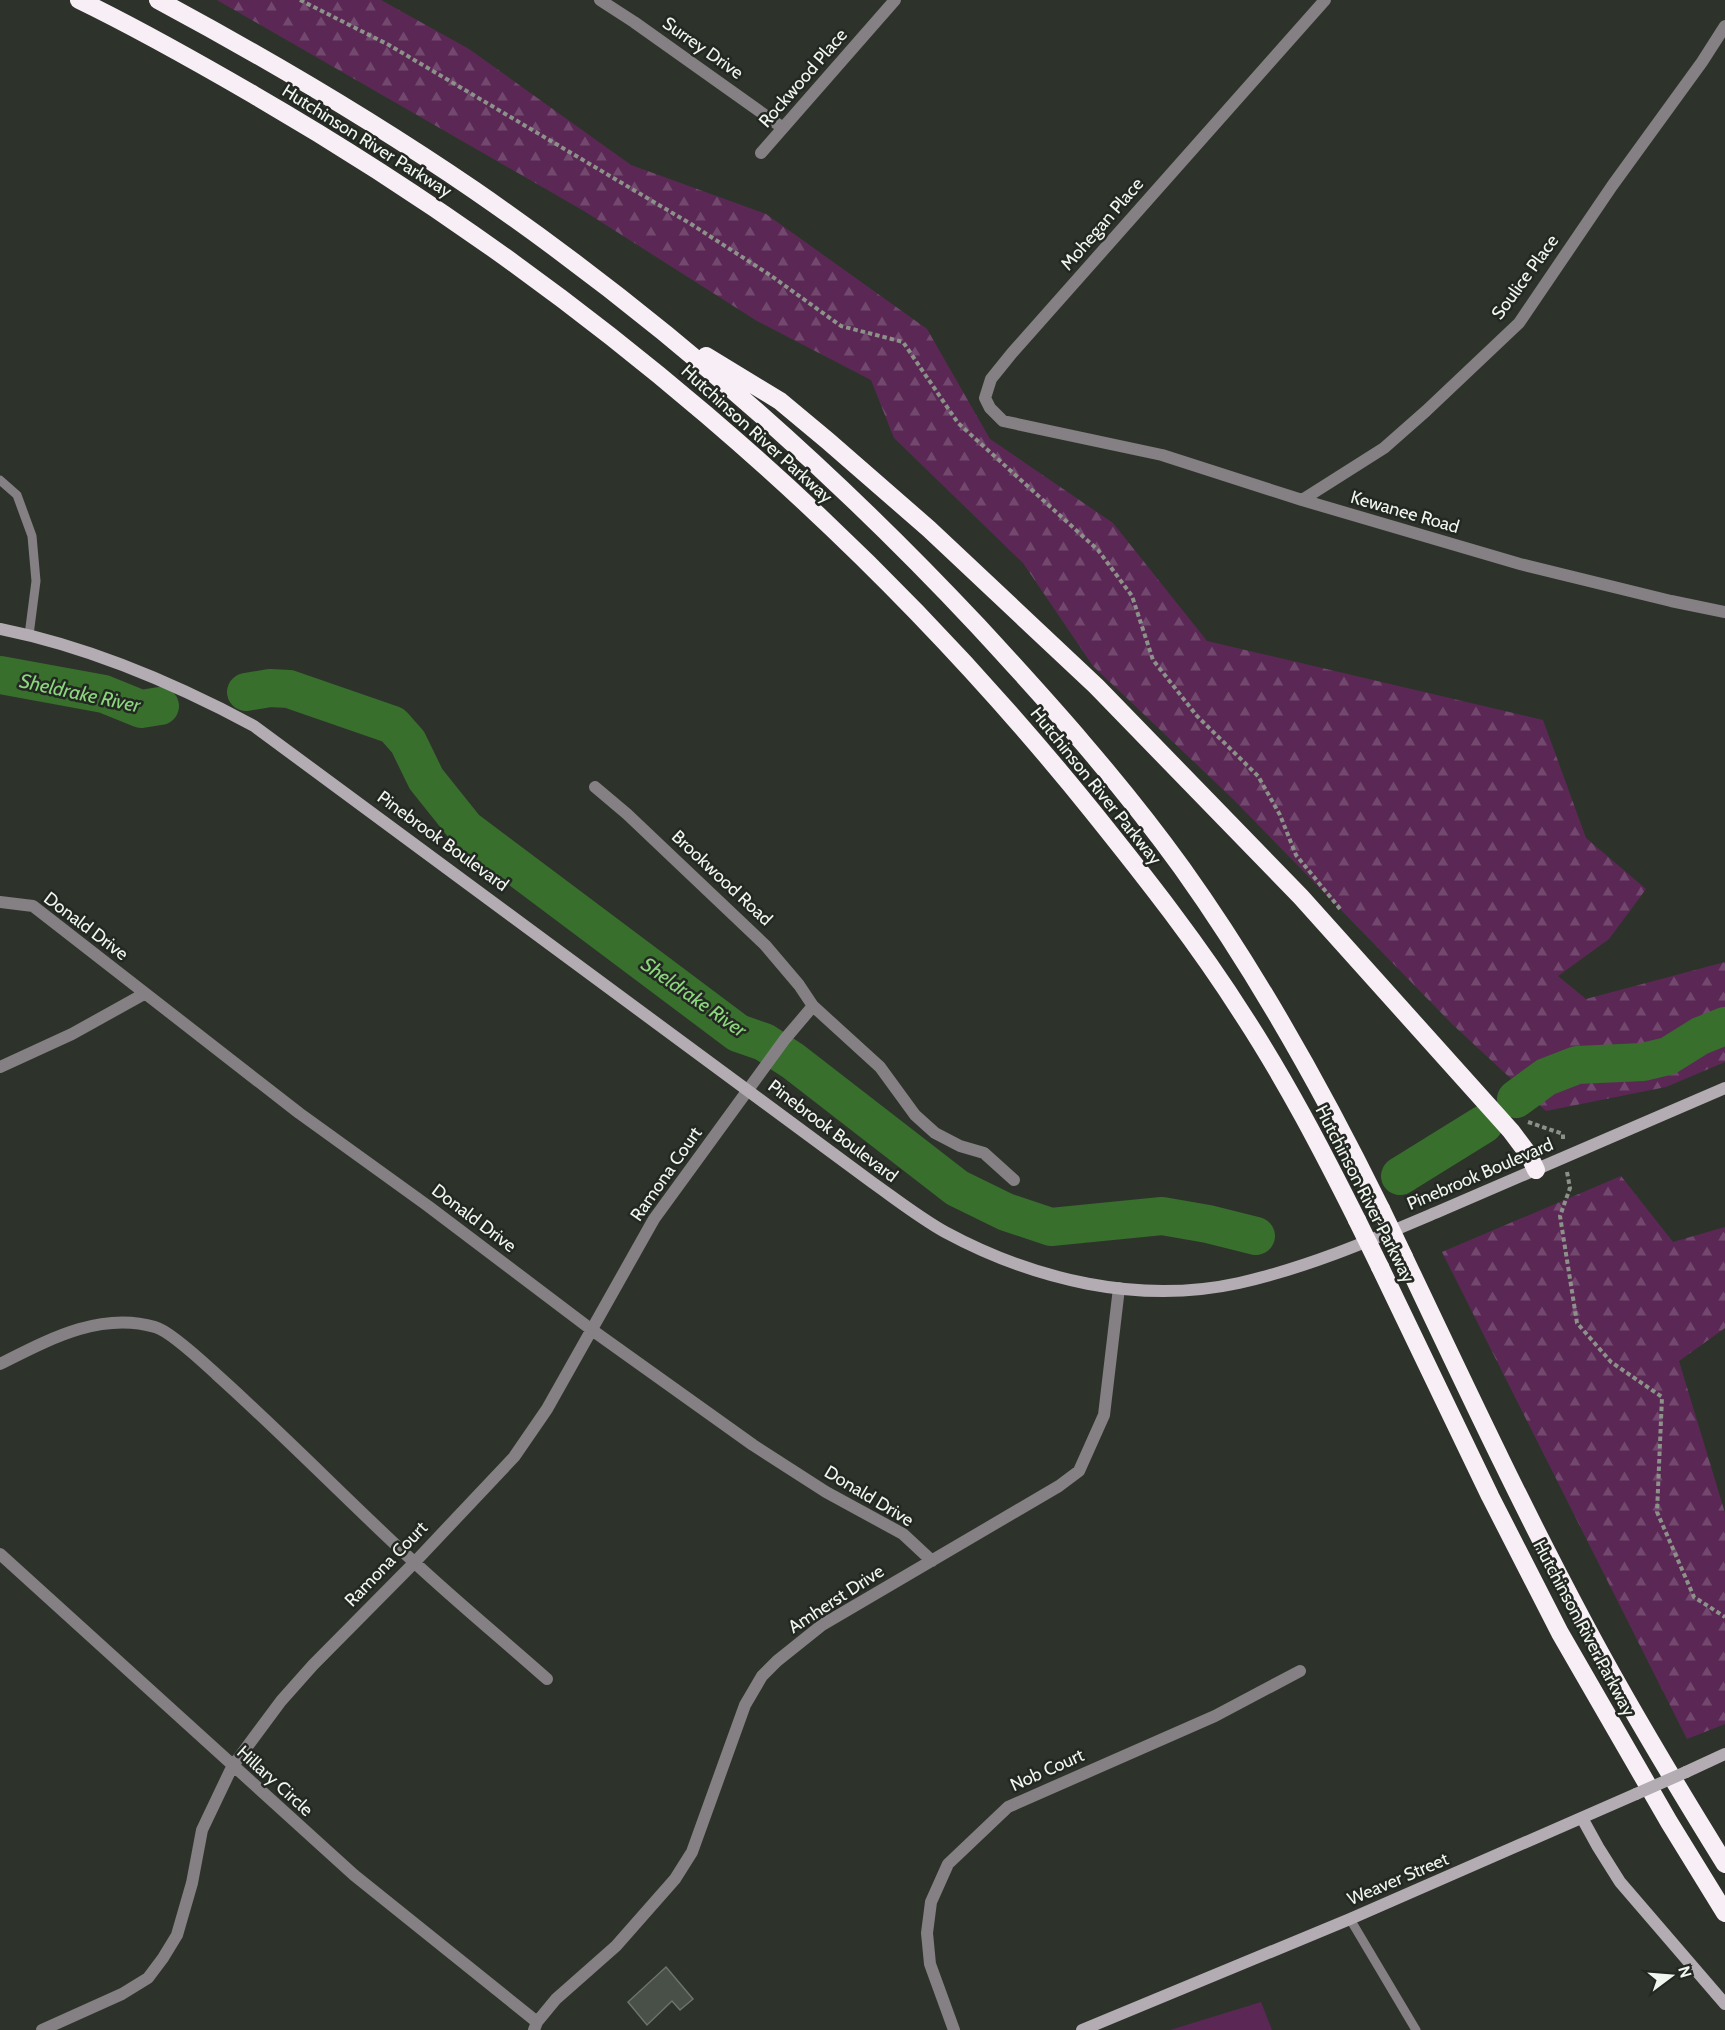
<svg xmlns="http://www.w3.org/2000/svg" width="1725" height="2030" viewBox="0 0 1725 2030" font-family="Cabin,sans-serif">
<defs>
<pattern id="forest-firs" width="22" height="20" patternUnits="userSpaceOnUse" patternTransform="scale(1.5)"><rect width="22" height="20" fill="#5b2855"/><path d="M5 1l3.5 6h-7zM16 11l3.5 6h-7z" fill="#73486e"/></pattern>
</defs>
<rect width="100%" height="100%" fill="#2d332b"/>
<path fill="url(#forest-firs)" d="M217 0H381L469 49 631 165 766 214 927 329 990 439 1113 523 1207 641 1543 720 1586 838 1646 889 1609 939 1558 976 1586 999 1725 962V1062L1666 1087 1546 1111 1452 1024 1233 799 1093 666 1023 563 894 438 871 380 757 321 584 211Z
M1621 1176 1673 1242 1725 1227V1328L1679 1361 1725 1513V1724L1687 1739 1442 1252Z"/>
<path fill="#5b2855" d="M1261 2002 1272 2030H1170Z"/>
<g fill="none" stroke-linecap="round" stroke-linejoin="round">
<path stroke="#396f2d" stroke-width="38" d="M0 675 104 694 141 709 160 706
M246 692 270 688 289 689 393 725 408 742 426 779 466 829 738 1033 764 1042 793 1061 957 1188 1006 1212 1051 1227 1162 1216 1208 1224 1256 1236
M1516 1099 1546 1077 1577 1065 1643 1062 1668 1056 1700 1036 1725 1026
M1400 1176 1484 1124"/>
</g>
<path fill="#495048" stroke="#6c736a" stroke-width="1.5" d="M666 1967 693 1999 680 2010 672 2001 647 2025 628 2002Z"/>
<g fill="none" stroke-linecap="round" stroke-linejoin="round">
<path stroke="#8c918a" stroke-width="4" stroke-dasharray="4.5 3" stroke-linecap="butt" d="M300 0 389 45 691 224 770 275 841 326 903 342 958 423 1098 550 1132 596 1153 660 1197 716 1258 776 1280 815 1296 855 1341 910
M1528 1122 1563 1134V1141
M1567 1172 1570 1188 1560 1216 1577 1323 1611 1362 1662 1397 1657 1512 1694 1597 1725 1617"/>
<path stroke="#848083" stroke-width="9" d="M0 480 17 495 32 536 36 581 29 635
M1350 1919 1416 2030"/>
<path stroke="#848083" stroke-width="12" d="M600 0 634 22 783 128
M1325 0 1012 353 991 379 985 398 990 408 1003 421 1162 455 1302 500 1520 564 1671 601 1725 612
M761 153 895 0
M1302 500 1384 448 1426 411 1519 323 1612 186 1702 62 1725 26
M595 787 627 814 765 945 799 985 813 1006 880 1067 915 1115 935 1133 960 1146 984 1153 1014 1180
M0 902 33 906 299 1113 428 1206 592 1330 753 1445 826 1492 903 1534 932 1561
M0 1067 72 1034 144 994
M0 1364C48 1340 100 1311 155 1327 170 1331 203 1362 216 1374 284 1435 347 1500 414 1562 457 1602 503 1640 547 1679
M0 1554 354 1875 537 2022
M42 2030 122 1994 148 1978 163 1958 177 1935 192 1883 202 1830 232 1767 281 1701 313 1665 414 1563 514 1457 547 1409 654 1219 785 1039 813 1006
M534 2030 537 2022 556 1999 616 1946 675 1879 692 1852 745 1705 762 1676 777 1661 822 1625 1059 1486 1079 1471 1104 1415 1119 1288
M954 2030 930 1964 927 1933 931 1902 948 1864 1008 1807 1215 1716 1300 1671"/>
<path stroke="#b3acb2" stroke-width="12" d="M0 629C90 647 174 683 254 726L873 1183C897 1200 920 1218 945 1232 1034 1280 1139 1305 1239 1283 1310 1267 1376 1238 1442 1210 1537 1170 1631 1129 1725 1088
M1686 1772 1725 1754
M1582 1818 1598 1847 1620 1882 1725 2004
M1082 2030 1350 1919 1636 1794"/>
<path stroke="#f8eef6" stroke-width="18" d="M79 0C139 29 197 62 254 95 574 280 861 524 1093 812 1146 878 1198 944 1243 1015 1286 1081 1322 1150 1357 1220
M158 0C266 58 373 121 474 190 657 316 826 464 978 626 1050 704 1120 782 1182 868 1259 976 1323 1091 1381 1209
M706 356 780 401 828 441 929 529 1096 686 1301 897 1511 1131 1529 1155 1536 1170
M1404 1257C1462 1379 1519 1501 1583 1621 1627 1704 1676 1785 1725 1864
M1380 1267 1490 1496 1560 1633 1669 1822 1725 1913"/>
<path stroke="#b3acb2" stroke-width="12" d="M1636 1794 1686 1772"/>
<path stroke="#f8eef6" stroke-width="18" d="M1381 1209 1404 1257
M1357 1220 1380 1267"/>
</g>
<g text-anchor="middle" stroke-width="5" stroke-linejoin="round" paint-order="stroke">
<g font-size="18" fill="#f2f6f1" stroke="#232922">
<text transform="translate(703 48) rotate(35)" y="6">Surrey Drive</text>
<text transform="translate(803 78) rotate(-49)" y="6">Rockwood Place</text>
<text transform="translate(367 141) rotate(32)" y="6">Hutchinson River Parkway</text>
<text transform="translate(1102 224) rotate(-49)" y="6">Mohegan Place</text>
<text transform="translate(1525 277) rotate(-54)" y="6">Soulice Place</text>
<text transform="translate(757 434) rotate(42)" y="6">Hutchinson River Parkway</text>
<text transform="translate(1405 512) rotate(16)" y="6">Kewanee Road</text>
<text transform="translate(1096 786) rotate(51)" y="6">Hutchinson River Parkway</text>
<text transform="translate(443 841) rotate(36)" y="6">Pinebrook Boulevard</text>
<text transform="translate(722 878) rotate(43)" y="6">Brookwood Road</text>
<text transform="translate(86 926) rotate(37)" y="6">Donald Drive</text>
<text transform="translate(833 1131) rotate(37)" y="6">Pinebrook Boulevard</text>
<text transform="translate(666 1174) rotate(-55)" y="6">Ramona Court</text>
<text transform="translate(1480 1174) rotate(-23)" y="6">Pinebrook Boulevard</text>
<text transform="translate(1365 1194) rotate(63)" y="6">Hutchinson River Parkway</text>
<text transform="translate(474 1218) rotate(37)" y="6">Donald Drive</text>
<text transform="translate(869 1496) rotate(31)" y="6">Donald Drive</text>
<text transform="translate(386 1564) rotate(-46)" y="6">Ramona Court</text>
<text transform="translate(836 1599) rotate(-33)" y="6">Amherst Drive</text>
<text transform="translate(1584 1628) rotate(62)" y="6">Hutchinson River Parkway</text>
<text transform="translate(1047 1770) rotate(-24)" y="6">Nob Court</text>
<text transform="translate(275 1781) rotate(42)" y="6">Hillary Circle</text>
<text transform="translate(1398 1879) rotate(-23)" y="6">Weaver Street</text>
</g>
<g font-size="20" font-style="italic" fill="#8cd77d" stroke="#232922">
<text transform="translate(80 693) rotate(12)" y="7">Sheldrake River</text>
<text transform="translate(694 997) rotate(35)" y="7">Sheldrake River</text>
</g>
</g>
<g transform="translate(1671 1976) rotate(74)" stroke="#232922" stroke-width="4.5" paint-order="stroke">
<path d="M0-4.5L10 22L0 15L-10 22Z" fill="#f2f6f1"/>
<text y="-9" font-size="16" font-weight="bold" text-anchor="middle" fill="#f2f6f1">N</text>
</g>
</svg>
